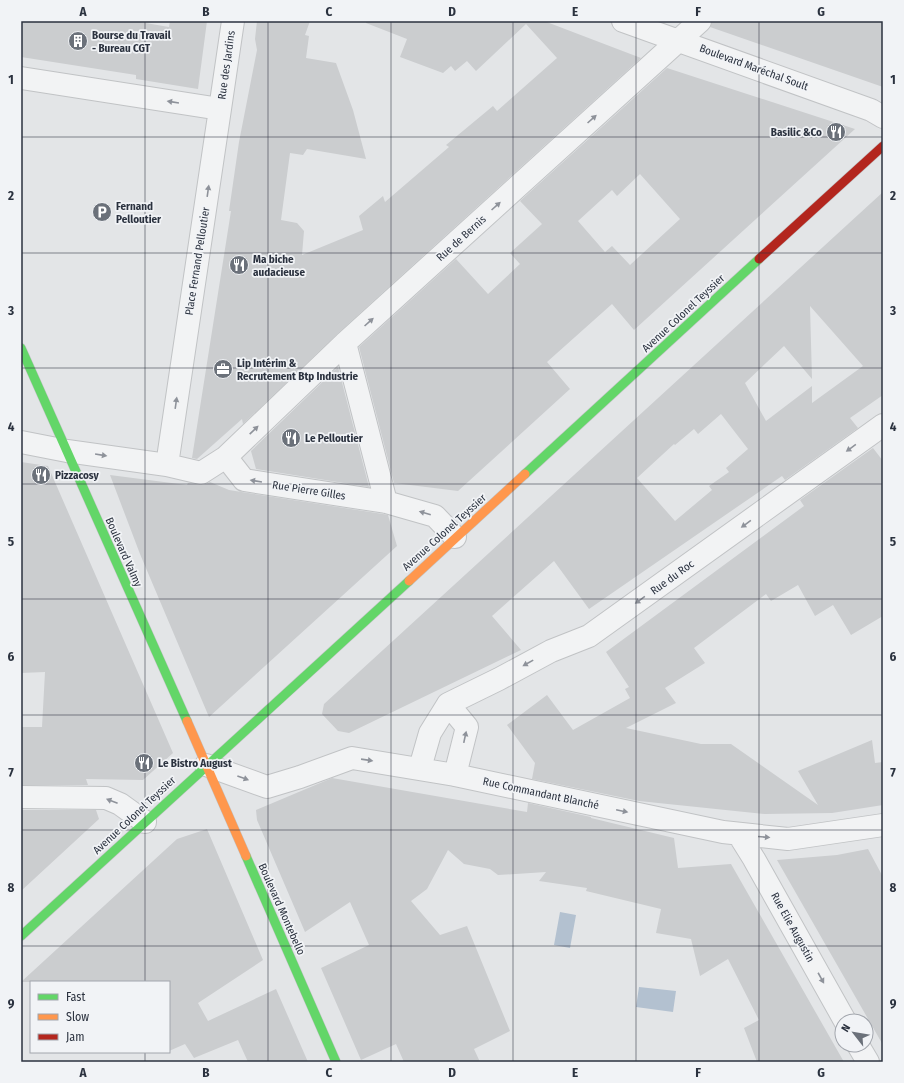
<svg xmlns="http://www.w3.org/2000/svg" width="904" height="1083" viewBox="0 0 904 1083" font-family="'Fira Sans Condensed',sans-serif">
<rect width="100%" height="100%" fill="#e3e5e7"/>
<path fill="#b3c1d0" d="M560 912 576 915 570 948 554 945Z
M639 987 676 991 673 1012 636 1007Z"/>
<path fill="#cbcdcf" fill-rule="evenodd" d="M21 21H134L169 27 170 21H207L198 89 136 79V75L21 57Z
M257 21H310L305 35 309 36 306 58 336 63 353 110 366 159 307 149 303 155 290 153 281 220 297 223 304 231 302 255 363 230 359 216 383 196 385 202 449 147 446 145 493 106 497 111 557 58 526 24 476 71 467 61 455 71 451 66 443 73 400 57 407 39 366 23V21H544L641 58 337 334 243 424 242 419 197 459 192 458 231 211H229L239 142 257 50 255 39Z
M712 21H883V87L710 27Z
M667 68 855 129 634 330 612 304 547 362 570 389 458 491 394 483 359 347 456 259 488 294 520 264 510 253 542 224 520 201ZM640 174 680 219 630 265 612 246 605 252 578 221 612 190 617 196Z
M883 192V395L850 418 858 428 785 480 782 476 589 609 554 561 492 616 521 650 349 733 338 731 322 714 324 704ZM810 306 863 366 812 403V386L766 421 745 383 784 346 812 379ZM721 414 748 449 726 468 729 472 709 486 712 490 675 521 637 478 674 444 675 445 694 429 698 434Z
M338 367 369 487 256 469 251 451Z
M873 448 883 461V616L851 635 833 605 815 616 798 585 771 601 766 594 694 648 705 663 665 688 676 703 626 728 701 744H731L818 805 798 771 872 740 875 763 883 762V805L832 813 765 814 639 801 532 779 535 763 507 725 547 695 573 730 630 698 625 689 629 687 606 652 804 506 800 500Z
M21 462 48 466 173 753 143 780 86 779 88 785H21V727H42L45 672 21 673Z
M110 475 187 485 188 483 203 485 210 482 229 490 383 514 388 515 397 546 209 717 140 554Z
M332 778 527 812 528 803 591 817V818L674 838 678 868 731 864 844 1062H757L744 1028 759 1020 728 959 700 976 691 939 656 933 661 909 586 891 587 888 539 881 546 872 498 875 490 869 464 864 448 850 427 889 411 901 440 935 467 926 510 1031 474 1049 480 1062H404L396 1044 361 1060 321 968 369 945 350 902 305 932 257 820 256 810Z
M21 810H96L99 819 21 891Z
M207 829 263 960 198 1003 208 1021 276 989 308 1062H248L238 1040 194 1058 185 1044 169 1051V982H21L177 839Z
M868 849 883 877V1045L777 860 837 855Z"/>
<g fill="none" stroke-linecap="round" stroke-linejoin="round">
<g stroke="#c1c3c5" stroke-width="24">
<path id="street" d="M623 21 871 110 883 117
M21 78 220 109 167 465 67 451 21 442
M220 109 233 21
M345 343 386 502
M226 457 244 480 386 502 435 516 455 537
M167 465 201 473 226 457 345 343 700 21
M448 704 467 727 455 775
M206 765 267 787 300 777 352 758 455 775 723 832 788 839 883 825
M420 768 430 733 448 704 499 679 551 651 589 636 883 425
M21 797 106 798 120 804 145 822
M739 835 754 859 845 1021
M858 1045 868 1062"/>
</g>
<g stroke="#c1c3c5" stroke-width="10">
<path id="fast" d="M21 348 187 721
M525 474 759 259
M246 856 336 1062
M21 936 409 581"/>
</g>
<g stroke="#c1c3c5" stroke-width="10">
<path id="slow" d="M409 581 525 474
M187 721 246 856"/>
</g>
<g stroke="#c1c3c5" stroke-width="10">
<path id="jam" d="M759 259 883 146"/>
</g>
<use href="#street" stroke="#f2f3f4" stroke-width="22"/>
<use href="#fast" stroke="#63d668" stroke-width="9"/>
<use href="#slow" stroke="#ff974d" stroke-width="9"/>
<use href="#jam" stroke="#b3261e" stroke-width="9"/>
</g>
<defs><path id="oneway-solid" d="M-6-.8H1V-3.2L6.5 0L1 3.2V.8H-6Z"/></defs>
<g fill="#8e929a">
<use href="#oneway-solid" transform="translate(173 102) rotate(-171)"/>
<use href="#oneway-solid" transform="translate(592 119) rotate(-42)"/>
<use href="#oneway-solid" transform="translate(208 191) rotate(-82)"/>
<use href="#oneway-solid" transform="translate(496 206) rotate(-42)"/>
<use href="#oneway-solid" transform="translate(369 322) rotate(-42)"/>
<use href="#oneway-solid" transform="translate(176 403) rotate(-82)"/>
<use href="#oneway-solid" transform="translate(254 430) rotate(-44)"/>
<use href="#oneway-solid" transform="translate(851 448) rotate(144)"/>
<use href="#oneway-solid" transform="translate(101 455) rotate(9)"/>
<use href="#oneway-solid" transform="translate(256 481) rotate(-171)"/>
<use href="#oneway-solid" transform="translate(425 513) rotate(-164)"/>
<use href="#oneway-solid" transform="translate(746 524) rotate(144)"/>
<use href="#oneway-solid" transform="translate(640 600) rotate(144)"/>
<use href="#oneway-solid" transform="translate(528 663) rotate(151)"/>
<use href="#oneway-solid" transform="translate(465 737) rotate(-78)"/>
<use href="#oneway-solid" transform="translate(367 760) rotate(8)"/>
<use href="#oneway-solid" transform="translate(243 778) rotate(20)"/>
<use href="#oneway-solid" transform="translate(112 801) rotate(-159)"/>
<use href="#oneway-solid" transform="translate(622 811) rotate(12)"/>
<use href="#oneway-solid" transform="translate(764 837) rotate(5)"/>
<use href="#oneway-solid" transform="translate(821 978) rotate(61)"/>
</g>
<path fill="none" stroke="#2b323f" stroke-width="1" stroke-opacity="0.55" d="M145 21V982M268 21V1062M391 21V1062M513 21V1062M636 21V1062M759 21V1062M21 137H883M21 253H883M21 368H883M21 484H883M21 599H883M21 715H883M21 830H883M21 946H883M145 1052V1062"/>
<defs>
<g id="building-disc" transform="scale(1)"><circle r="9.5" fill="#6b717a" stroke="#f1f3f6"/><path d="M-4-6H4V6H1V3H-1V6H-4ZM-2.5-4.3h1.7v1.8h-1.7ZM.8-4.3h1.7v1.8H.8ZM-2.5-1h1.7V.8h-1.7ZM.8-1h1.7V.8H.8Z" fill="#fff"/></g>
<g id="restaurant-disc" transform="scale(1)"><circle r="9.5" fill="#6b717a" stroke="#f1f3f6"/><path d="M-5-6h1v4h1v-4h1v4h1v-4h1v5L-1.5 .5V6h-2V.5L-5-1ZM5-6V6H3V1.5H1.5Q1.5-4 5-6Z" fill="#fff"/></g>
<g id="parking-disc" transform="scale(1)"><circle r="9.5" fill="#6b717a" stroke="#f1f3f6"/><path d="M-3.5-5.5H1a3.5 3.5 0 0 1 0 7H-1V5.5H-3.5ZM-1-3.4V-.6H.8a1.4 1.4 0 0 0 0-2.8Z" fill="#fff"/></g>
<g id="office-disc" transform="scale(1)"><circle r="9.5" fill="#6b717a" stroke="#f1f3f6"/><path d="M-6-3h4V-5.5h4V-3h4V5H-6ZM-1-4.5V-3h2v-1.5ZM-6 0V1H6V0Z" fill="#fff"/></g>
</defs>
<g fill-rule="evenodd">
<use href="#building-disc" x="78" y="41"/>
<use href="#restaurant-disc" x="836" y="132"/>
<use href="#parking-disc" x="102" y="212"/>
<use href="#restaurant-disc" x="239" y="265"/>
<use href="#office-disc" x="223" y="369"/>
<use href="#restaurant-disc" x="291" y="438"/>
<use href="#restaurant-disc" x="41" y="475"/>
<use href="#restaurant-disc" x="144" y="763"/>
</g>
<g text-anchor="middle" stroke-width="3.5" stroke-linejoin="round" paint-order="stroke">
<g font-size="11" font-weight="bold" fill="#2b323f" stroke="#f1f3f6" text-anchor="start">
<text x="92" y="39">Bourse du Travail<tspan x="92" dy="13">- Bureau CGT</tspan></text>
<text x="822" y="136" text-anchor="end">Basilic &amp;Co</text>
<text x="116" y="210">Fernand<tspan x="116" dy="13">Pelloutier</tspan></text>
<text x="253" y="263">Ma biche<tspan x="253" dy="13">audacieuse</tspan></text>
<text x="237" y="367">Lip Intérim &amp;<tspan x="237" dy="13">Recrutement Btp Industrie</tspan></text>
<text x="305" y="442">Le Pelloutier</text>
<text x="55" y="479">Pizzacosy</text>
<text x="158" y="767">Le Bistro August</text>
</g>
<g font-size="11" fill="#2b323f" stroke="#f1f3f6">
<text transform="translate(226 65) rotate(-82)" y="4">Rue des Jardins</text>
<text transform="translate(754 67) rotate(20)" y="4">Boulevard Maréchal Soult</text>
<text transform="translate(461 238) rotate(-42)" y="4">Rue de Bernis</text>
<text transform="translate(197 261) rotate(-81)" y="4">Place Fernand Pelloutier</text>
<text transform="translate(683 313) rotate(-43)" y="4">Avenue Colonel Teyssier</text>
<text transform="translate(309 490) rotate(9)" y="4">Rue Pierre Gilles</text>
<text transform="translate(444 532) rotate(-42)" y="4">Avenue Colonel Teyssier</text>
<text transform="translate(124 552) rotate(66)" y="4">Boulevard Valmy</text>
<text transform="translate(672 577) rotate(-36)" y="4">Rue du Roc</text>
<text transform="translate(541 793) rotate(12)" y="4">Rue Commandant Blanché</text>
<text transform="translate(134 815) rotate(-43)" y="4">Avenue Colonel Teyssier</text>
<text transform="translate(282 909) rotate(66)" y="4">Boulevard Montebello</text>
<text transform="translate(793 927) rotate(61)" y="4">Rue Elie Augustin</text>
</g>
</g>
<rect width="904" height="1083" fill="none" stroke="#f1f3f6" stroke-width="44"/>
<rect x="30" y="981" width="140" height="72" fill="#f1f3f6" stroke="#a2a6ad"/>
<rect x="38" y="994" width="20" height="6" fill="#63d668" stroke="#a2a6ad"/>
<text x="66" y="1001" font-size="12" fill="#2b323f">Fast</text>
<rect x="38" y="1014" width="20" height="6" fill="#ff974d" stroke="#a2a6ad"/>
<text x="66" y="1021" font-size="12" fill="#2b323f">Slow</text>
<rect x="38" y="1034" width="20" height="6" fill="#b3261e" stroke="#a2a6ad"/>
<text x="66" y="1041" font-size="12" fill="#2b323f">Jam</text>
<g transform="translate(854 1033) rotate(301)"><circle r="19" fill="#f1f3f6" stroke="#a2a6ad"/>
<path d="M0-3L7 15L0 10L-7 15Z" fill="#6b717a"/>
<text y="-6" font-size="11" font-weight="bold" text-anchor="middle" fill="#2b323f">N</text>
</g>
<rect x="22" y="22" width="860" height="1039" fill="none" stroke="#2b323f" stroke-width="1.5"/>
<g font-size="13" text-anchor="middle" font-weight="bold" fill="#2b323f">
<text x="83" y="16">A</text>
<text x="206" y="16">B</text>
<text x="329" y="16">C</text>
<text x="452" y="16">D</text>
<text x="575" y="16">E</text>
<text x="698" y="16">F</text>
<text x="821" y="16">G</text>
<text x="11" y="84">1</text>
<text x="893" y="84">1</text>
<text x="11" y="200">2</text>
<text x="893" y="200">2</text>
<text x="11" y="315">3</text>
<text x="893" y="315">3</text>
<text x="11" y="431">4</text>
<text x="893" y="431">4</text>
<text x="11" y="546">5</text>
<text x="893" y="546">5</text>
<text x="11" y="661">6</text>
<text x="893" y="661">6</text>
<text x="11" y="777">7</text>
<text x="893" y="777">7</text>
<text x="11" y="892">8</text>
<text x="893" y="892">8</text>
<text x="11" y="1008">9</text>
<text x="893" y="1008">9</text>
<text x="83" y="1077">A</text>
<text x="206" y="1077">B</text>
<text x="329" y="1077">C</text>
<text x="452" y="1077">D</text>
<text x="575" y="1077">E</text>
<text x="698" y="1077">F</text>
<text x="821" y="1077">G</text>
</g>
</svg>
